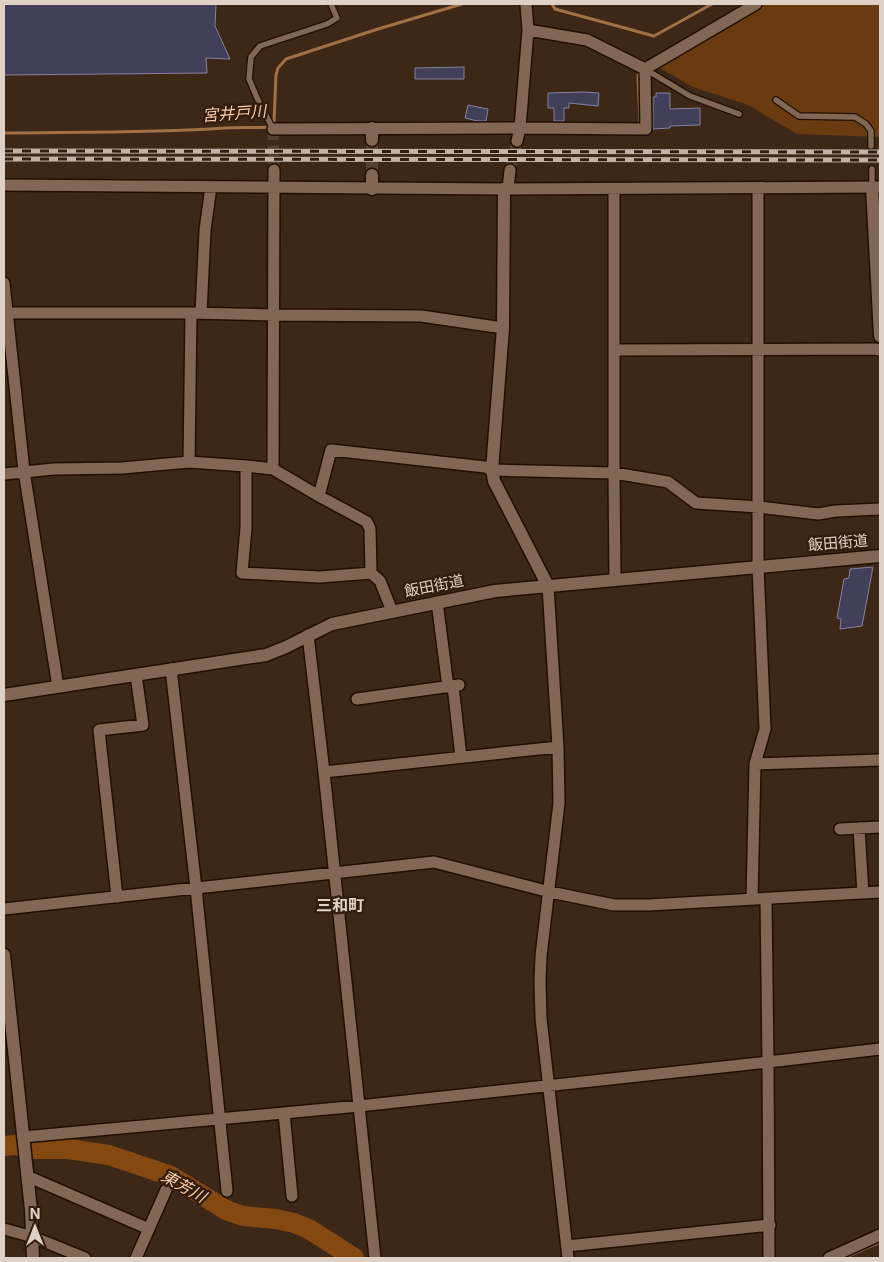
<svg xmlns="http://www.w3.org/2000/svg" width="884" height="1262" viewBox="0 0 884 1262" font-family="Inter,'Noto Sans JP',sans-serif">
<rect width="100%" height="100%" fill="#3d2716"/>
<path fill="#6a3b11" d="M765 4H880V137L797 134 748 105 693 87 658 67Z"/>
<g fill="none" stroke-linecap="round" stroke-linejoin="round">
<path stroke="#a07147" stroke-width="3" d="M552 4 555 9 654 36 712 4
M638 75 640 122
M4 133C77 132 152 133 225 128 241 127 256 128 271 127L274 122 276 75 278 68 286 59 378 29 462 4
M843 1258 880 1242"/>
<path stroke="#844811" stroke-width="20" d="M4 1146 16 1145 33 1149H68L109 1155 171 1176 226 1210 243 1216 276 1219 294 1223 309 1229 354 1258"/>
</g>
<path fill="#413f59" stroke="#8483a0" d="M4 4H216L215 26 230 59 206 58 207 73 4 75Z
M464 67V79H415V68Z
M584 92 599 93 598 106 569 103V108H564V121H554V108H548V93Z
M656 93H670V109L700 108V125L670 126V128L653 129V97H656Z
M468 105 488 109 486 121H478L465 118Z
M873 567 862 626 840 629 841 619 837 618 844 579 849 578 850 569Z"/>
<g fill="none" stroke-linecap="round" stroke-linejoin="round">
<path stroke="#554030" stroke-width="11" stroke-dasharray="11 5.5" stroke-linecap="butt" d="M273 129 274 170
M510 170 517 141"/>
<path stroke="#554030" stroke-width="12" stroke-dasharray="12 6" stroke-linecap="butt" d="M372 140V175"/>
<g stroke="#230f01" stroke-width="8">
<path id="lane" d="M645 69 690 96 739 114
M776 100 799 116 855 117 866 124 871 131V146
M273 129 258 100 249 79 251 57 260 46 327 24 337 18 331 4
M872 169V187"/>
</g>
<g stroke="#230f01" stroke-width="14">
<path id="street" d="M528 30 587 40 645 69
M645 69 756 4
M273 129 520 128 646 129 645 69
M517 141 520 128 528 30 526 4
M4 185 504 189 880 187
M508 189 510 170
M614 189V473L615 580
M4 283 24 471 58 687
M4 313H191L274 315 421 316 503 328
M201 313 205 230 211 187
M614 350 875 349 880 350
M189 462 191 313
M246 466V528L242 573 320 577 371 573
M273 469 274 170
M4 474 54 469 122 468 189 462 246 466 273 469 319 496 367 522 370 529 371 573 380 581 392 611
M319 496 331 450 485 467 492 470 614 473 668 482 696 503 759 507 818 514 836 511 880 509
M548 586 558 747 559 803 541 956 540 981 541 1018 568 1258
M437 602 448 687
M308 635 324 772 375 1258
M171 669 196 888 227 1191
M453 686 461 757
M357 699 459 685
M755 764 880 760
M324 772 558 747
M859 828 863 893
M840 829 880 827
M117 897 99 730 143 725 136 675
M766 898 768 1062 769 1258
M752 899 755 764 765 729 758 567V188
M4 909 434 862 550 892 614 905H648L880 892
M284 1113 292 1196
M23 1137 359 1106 768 1062 880 1049
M27 1176 149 1229
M4 1229 33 1237 85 1258
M567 1246 770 1225
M136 1258 166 1190
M829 1258 880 1235"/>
</g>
<g stroke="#230f01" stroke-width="15">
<path id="secondary" d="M372 128V140
M372 175V189
M872 187 880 336
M504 189 503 328 492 470 494 481 548 586
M4 695 266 655 286 647 332 624 495 591 880 556
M4 955 31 1210 33 1258"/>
</g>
<use href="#lane" stroke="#816754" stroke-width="5.5"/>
<use href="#street" stroke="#816754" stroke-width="11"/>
<use href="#secondary" stroke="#816754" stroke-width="12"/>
<g stroke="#c3b3a7" stroke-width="5">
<path id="rail" d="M4 151 880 152
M4 159 880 160"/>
</g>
<use href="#rail" stroke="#331d0c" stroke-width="3" stroke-dasharray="9" stroke-linecap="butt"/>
</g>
<g text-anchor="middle" stroke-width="5" stroke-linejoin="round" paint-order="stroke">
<g font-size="15" fill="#e0d1c6" stroke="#331d0c">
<text transform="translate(838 543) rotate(-5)" y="5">飯田街道</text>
<text transform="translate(434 586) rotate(-11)" y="5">飯田街道</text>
</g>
<g font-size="16" font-style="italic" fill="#f9ceaf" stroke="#331d0c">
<text transform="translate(234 113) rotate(-4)" y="6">宮井戸川</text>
<text transform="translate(184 1186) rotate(29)" y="6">東芳川</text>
</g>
<g font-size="16" font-weight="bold" fill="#e0d1c6" stroke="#331d0c">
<text x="340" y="911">三和町</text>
</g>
</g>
<rect width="884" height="1262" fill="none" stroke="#e0d1c6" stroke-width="10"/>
<g transform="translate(35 1227)" stroke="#331d0c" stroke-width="4" paint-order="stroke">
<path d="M0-4L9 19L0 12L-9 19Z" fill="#e0d1c6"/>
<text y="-8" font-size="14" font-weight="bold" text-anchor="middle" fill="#e0d1c6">N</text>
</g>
</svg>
